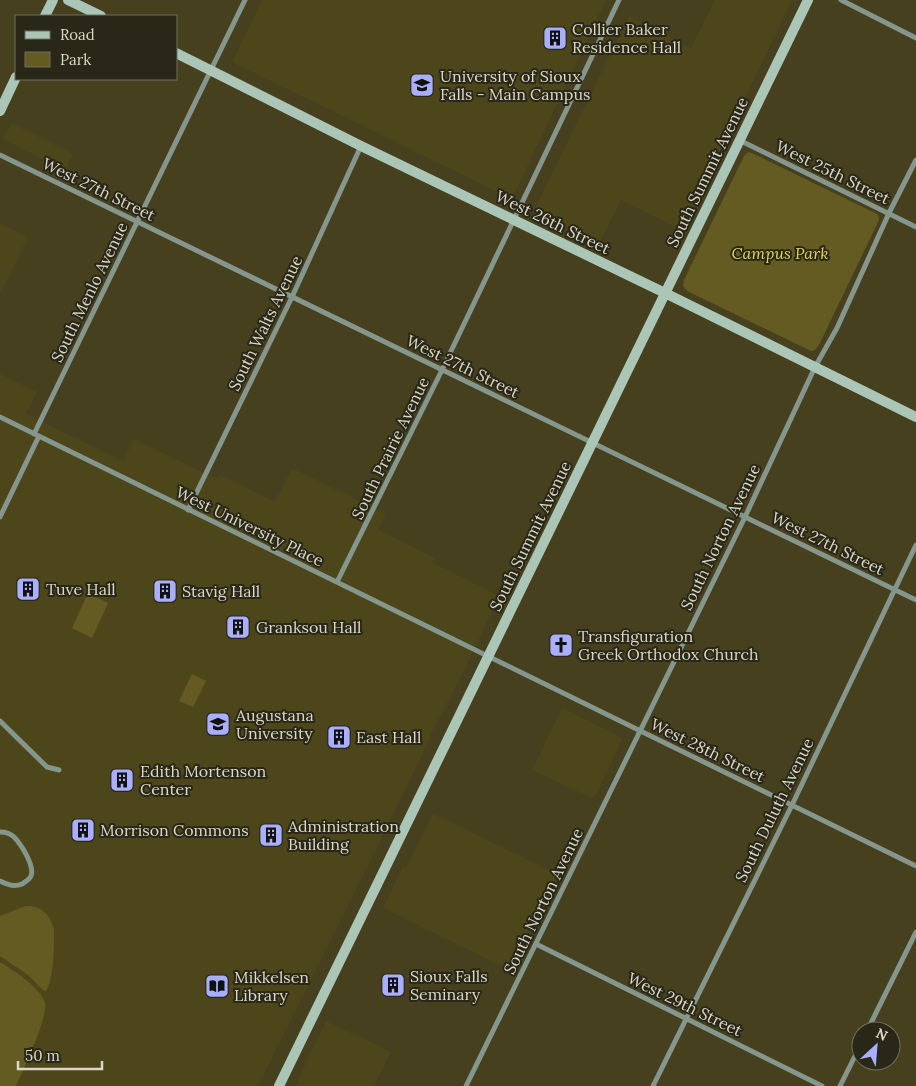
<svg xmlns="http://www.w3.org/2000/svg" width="916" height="1086" viewBox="0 0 916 1086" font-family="Lora,serif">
<rect width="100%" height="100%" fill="#46401e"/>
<path fill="#4c461a" d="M262 0H606L512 199 232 62Z
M715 0H792L682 230 621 200 600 242 534 210 629 16 691 48Z
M11 123 73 154 65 170 3 139Z
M0 223 28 237 0 294Z
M0 374 37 392 26 414 123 461 134 439 217 479 219 475 275 502 292 468 386 514 378 530 435 558 433 563 499 596 469 661 432 732 424 751 381 839 258 1086H0Z
M562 708 623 738 594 799 532 770Z
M433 814 557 874 510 970 383 908 403 866 406 868Z
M326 1021 391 1052 374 1086H295Z"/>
<path fill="#645b22" d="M748 152 752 153 875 213 878 215 879 220 819 345 815 350 811 351 687 291 683 286 684 280 744 156Z
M88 593 108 603 92 638 72 628Z
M192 674 206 681 193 707 179 701Z
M26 906C41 905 51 915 54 930 54 944 54 981 46 991L43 990 28 975 0 956V916Z
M0 962C12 969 42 989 45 1003 48 1017 23 1071 16 1086H0Z"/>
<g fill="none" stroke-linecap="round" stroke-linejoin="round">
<path stroke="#85968c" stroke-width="5" d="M841 0 916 38
M739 140 916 227
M0 155 916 600
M0 417 916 866
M34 434 245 0
M188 510 292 297 361 146
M0 517 39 436
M337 582 442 370 619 0
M0 721 47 767 59 770
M0 832C5 832 11 834 14 837 21 844 35 866 31 876 30 879 25 882 22 884 15 887 7 885 0 881
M536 944 822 1086
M867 1031 916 932
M466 1086 745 517 815 367 837 328 889 213 916 160
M653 1086 792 805 916 545
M840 1086 861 1044"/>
<path stroke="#abc6b7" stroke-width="10" d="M68 0 101 16
M45 16 53 0
M176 53 361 146 665 293 916 417
M0 111 16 77
M279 1086 808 0"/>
</g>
<defs>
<g id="building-square" transform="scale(1.25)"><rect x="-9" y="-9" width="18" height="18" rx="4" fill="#aaaffb" stroke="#292718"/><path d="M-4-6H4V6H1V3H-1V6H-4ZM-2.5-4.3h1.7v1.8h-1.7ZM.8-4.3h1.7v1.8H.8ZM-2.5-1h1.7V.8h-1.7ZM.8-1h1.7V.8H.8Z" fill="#111"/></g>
<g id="university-square" transform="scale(1.25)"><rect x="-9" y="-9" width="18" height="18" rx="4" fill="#aaaffb" stroke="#292718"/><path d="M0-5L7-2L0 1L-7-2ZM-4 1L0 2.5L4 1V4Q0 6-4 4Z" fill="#111"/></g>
<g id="church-square" transform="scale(1.25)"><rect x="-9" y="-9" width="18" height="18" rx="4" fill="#aaaffb" stroke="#292718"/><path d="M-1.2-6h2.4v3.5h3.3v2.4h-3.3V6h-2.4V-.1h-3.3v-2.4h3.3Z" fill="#111"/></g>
<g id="library-square" transform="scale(1.25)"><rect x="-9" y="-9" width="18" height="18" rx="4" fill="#aaaffb" stroke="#292718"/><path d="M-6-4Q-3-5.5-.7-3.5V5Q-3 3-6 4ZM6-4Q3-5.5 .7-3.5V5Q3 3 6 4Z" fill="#111"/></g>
</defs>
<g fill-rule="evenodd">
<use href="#building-square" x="555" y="38"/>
<use href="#university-square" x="422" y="85"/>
<use href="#building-square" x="28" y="589"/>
<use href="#building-square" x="165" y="591"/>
<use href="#building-square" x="238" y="627"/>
<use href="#church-square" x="561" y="645"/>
<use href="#university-square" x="218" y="724"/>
<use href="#building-square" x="339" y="737"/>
<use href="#building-square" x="122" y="780"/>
<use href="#building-square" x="83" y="830"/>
<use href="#building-square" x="271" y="835"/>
<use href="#building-square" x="393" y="985"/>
<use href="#library-square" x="217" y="986"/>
</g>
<g text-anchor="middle" stroke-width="4" stroke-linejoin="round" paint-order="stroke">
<g font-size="16" fill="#dbd8c5" stroke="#292718" text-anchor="start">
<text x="572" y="35">Collier Baker<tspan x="572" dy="18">Residence Hall</tspan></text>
<text x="440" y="82">University of Sioux<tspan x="440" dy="18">Falls - Main Campus</tspan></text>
<text x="46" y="595">Tuve Hall</text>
<text x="182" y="597">Stavig Hall</text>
<text x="256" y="633">Granksou Hall</text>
<text x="578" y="642">Transfiguration<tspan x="578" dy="18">Greek Orthodox Church</tspan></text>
<text x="236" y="721">Augustana<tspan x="236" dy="18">University</tspan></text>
<text x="356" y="743">East Hall</text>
<text x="140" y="777">Edith Mortenson<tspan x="140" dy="18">Center</tspan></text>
<text x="288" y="832">Administration<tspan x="288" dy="18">Building</tspan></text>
<text x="100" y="836">Morrison Commons</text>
<text x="410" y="982">Sioux Falls<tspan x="410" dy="18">Seminary</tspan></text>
<text x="234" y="983">Mikkelsen<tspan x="234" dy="18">Library</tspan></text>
</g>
<g font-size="16" fill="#dbd8c5" stroke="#292718">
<text transform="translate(707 172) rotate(-64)" y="6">South Summit Avenue</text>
<text transform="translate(833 172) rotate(26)" y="6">West 25th Street</text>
<text transform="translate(99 189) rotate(26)" y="6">West 27th Street</text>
<text transform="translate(553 222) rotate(26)" y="6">West 26th Street</text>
<text transform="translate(89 292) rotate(-64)" y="6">South Menlo Avenue</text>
<text transform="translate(265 323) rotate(-64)" y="6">South Walts Avenue</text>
<text transform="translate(463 366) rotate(26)" y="6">West 27th Street</text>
<text transform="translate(390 448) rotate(-64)" y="6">South Prairie Avenue</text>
<text transform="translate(250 526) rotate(26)" y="6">West University Place</text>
<text transform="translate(530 536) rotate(-64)" y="6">South Summit Avenue</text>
<text transform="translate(720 537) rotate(-64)" y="6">South Norton Avenue</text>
<text transform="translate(828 543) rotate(26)" y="6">West 27th Street</text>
<text transform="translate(708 750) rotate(26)" y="6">West 28th Street</text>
<text transform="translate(774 810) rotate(-64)" y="6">South Duluth Avenue</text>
<text transform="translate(543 901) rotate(-64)" y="6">South Norton Avenue</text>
<text transform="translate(685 1004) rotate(26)" y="6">West 29th Street</text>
</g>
<g font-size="16" font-style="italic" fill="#e5d356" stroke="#292718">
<text x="780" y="259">Campus Park</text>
</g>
</g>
<rect x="15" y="15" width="162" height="65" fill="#292718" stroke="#706e5d"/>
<rect x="25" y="31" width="25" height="8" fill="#abc6b7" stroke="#706e5d"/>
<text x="60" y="40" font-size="15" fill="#dbd8c5">Road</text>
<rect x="25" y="52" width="25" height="15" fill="#645b22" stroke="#706e5d"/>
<text x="60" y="65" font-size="15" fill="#dbd8c5">Park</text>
<g transform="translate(876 1046) rotate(26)"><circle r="24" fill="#292718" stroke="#706e5d"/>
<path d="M0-4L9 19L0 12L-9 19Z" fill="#aaaffb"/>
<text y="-8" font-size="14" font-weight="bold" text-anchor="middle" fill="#dbd8c5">N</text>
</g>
<path d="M18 1061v8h84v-8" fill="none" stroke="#dbd8c5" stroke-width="2.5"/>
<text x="25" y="1061" font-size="15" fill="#dbd8c5" stroke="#292718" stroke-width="4" paint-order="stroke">50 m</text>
</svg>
